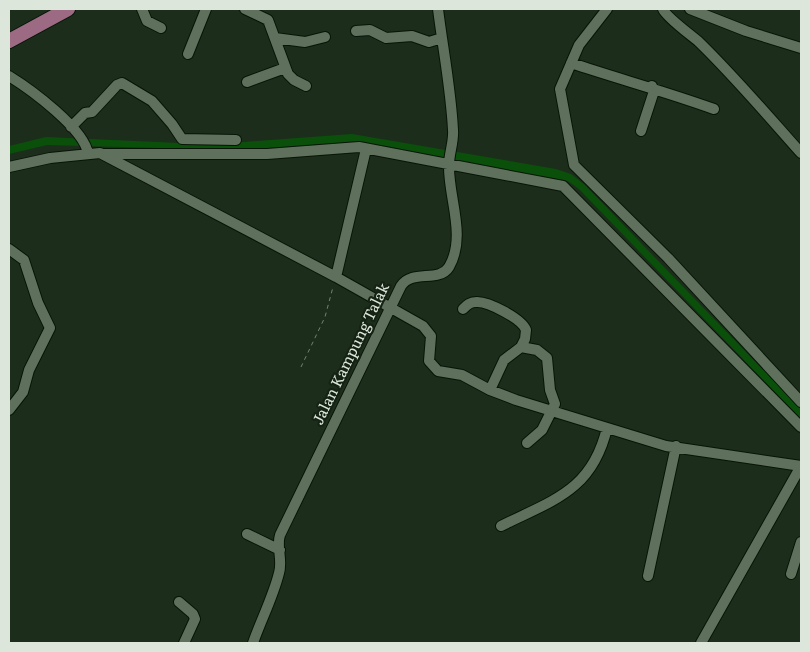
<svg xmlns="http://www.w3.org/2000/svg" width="810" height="652" viewBox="0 0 810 652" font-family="Literata,serif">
<rect width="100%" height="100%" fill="#1d2d1c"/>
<path fill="#0a500b" d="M352 134 556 169 571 174 585 185 801 409V419L579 189 568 181 358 143 236 150 47 145 9 154V146L46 137 179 143 244 142Z"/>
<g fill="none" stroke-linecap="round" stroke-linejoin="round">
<g stroke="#071506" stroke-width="12">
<path id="minor" d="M142 9 147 21 161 28
M245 9 268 20 288 74 294 80 306 86
M607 9 579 45 560 89 574 165 668 258 801 402
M663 9C666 17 691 35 699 42 735 77 768 116 801 153
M690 9 746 31 801 48
M356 31 370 30 386 38 412 36 429 42 442 38
M275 38 305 42 325 37
M188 54 206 9
M571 63C619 79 667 92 714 109
M9 76C30 89 85 129 88 154
M247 82 285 68
M71 127 85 113 92 112 117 85 122 83 152 101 172 124 182 139 236 140
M641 131 654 91 652 86
M104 154H267L359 147 563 186 801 427
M9 167 50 158 100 153 336 277 423 326 431 336 429 361 438 371 462 375 490 390 516 400 666 446 801 466
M9 249 24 260 38 303 50 328 29 370 23 392 9 410
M336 277 366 149
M463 309C467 305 470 302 476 302 488 301 522 319 526 330L525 339 521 347
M490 390 504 360 521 347 537 350 547 358 550 390 555 404 542 430 527 443
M501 526C553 500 592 491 607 428
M247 534 280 550
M791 574 801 542
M648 576 676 446
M179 602 193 614 195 619 184 643
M253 643C261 620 273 597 279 573 283 560 276 547 280 535L401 286C412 269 439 283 449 267 467 236 448 197 449 165 449 153 454 142 453 130 451 90 443 49 438 9
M701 643 801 466"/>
</g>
<g stroke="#071506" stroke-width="16">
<path id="major" d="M9 41 68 9"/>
</g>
<path stroke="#748173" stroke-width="1" stroke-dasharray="4 4" stroke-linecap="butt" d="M301 367 325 317 333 287"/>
<use href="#minor" stroke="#5f705d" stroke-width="10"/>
<use href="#major" stroke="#9c6b83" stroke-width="14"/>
</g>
<g text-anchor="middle" stroke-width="4.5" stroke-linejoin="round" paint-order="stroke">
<g font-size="15" fill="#dce6db" stroke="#142313">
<text transform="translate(351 354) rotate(-64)" y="5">Jalan Kampung Talak</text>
</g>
</g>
<rect width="810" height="652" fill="none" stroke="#dce6db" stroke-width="20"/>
</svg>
